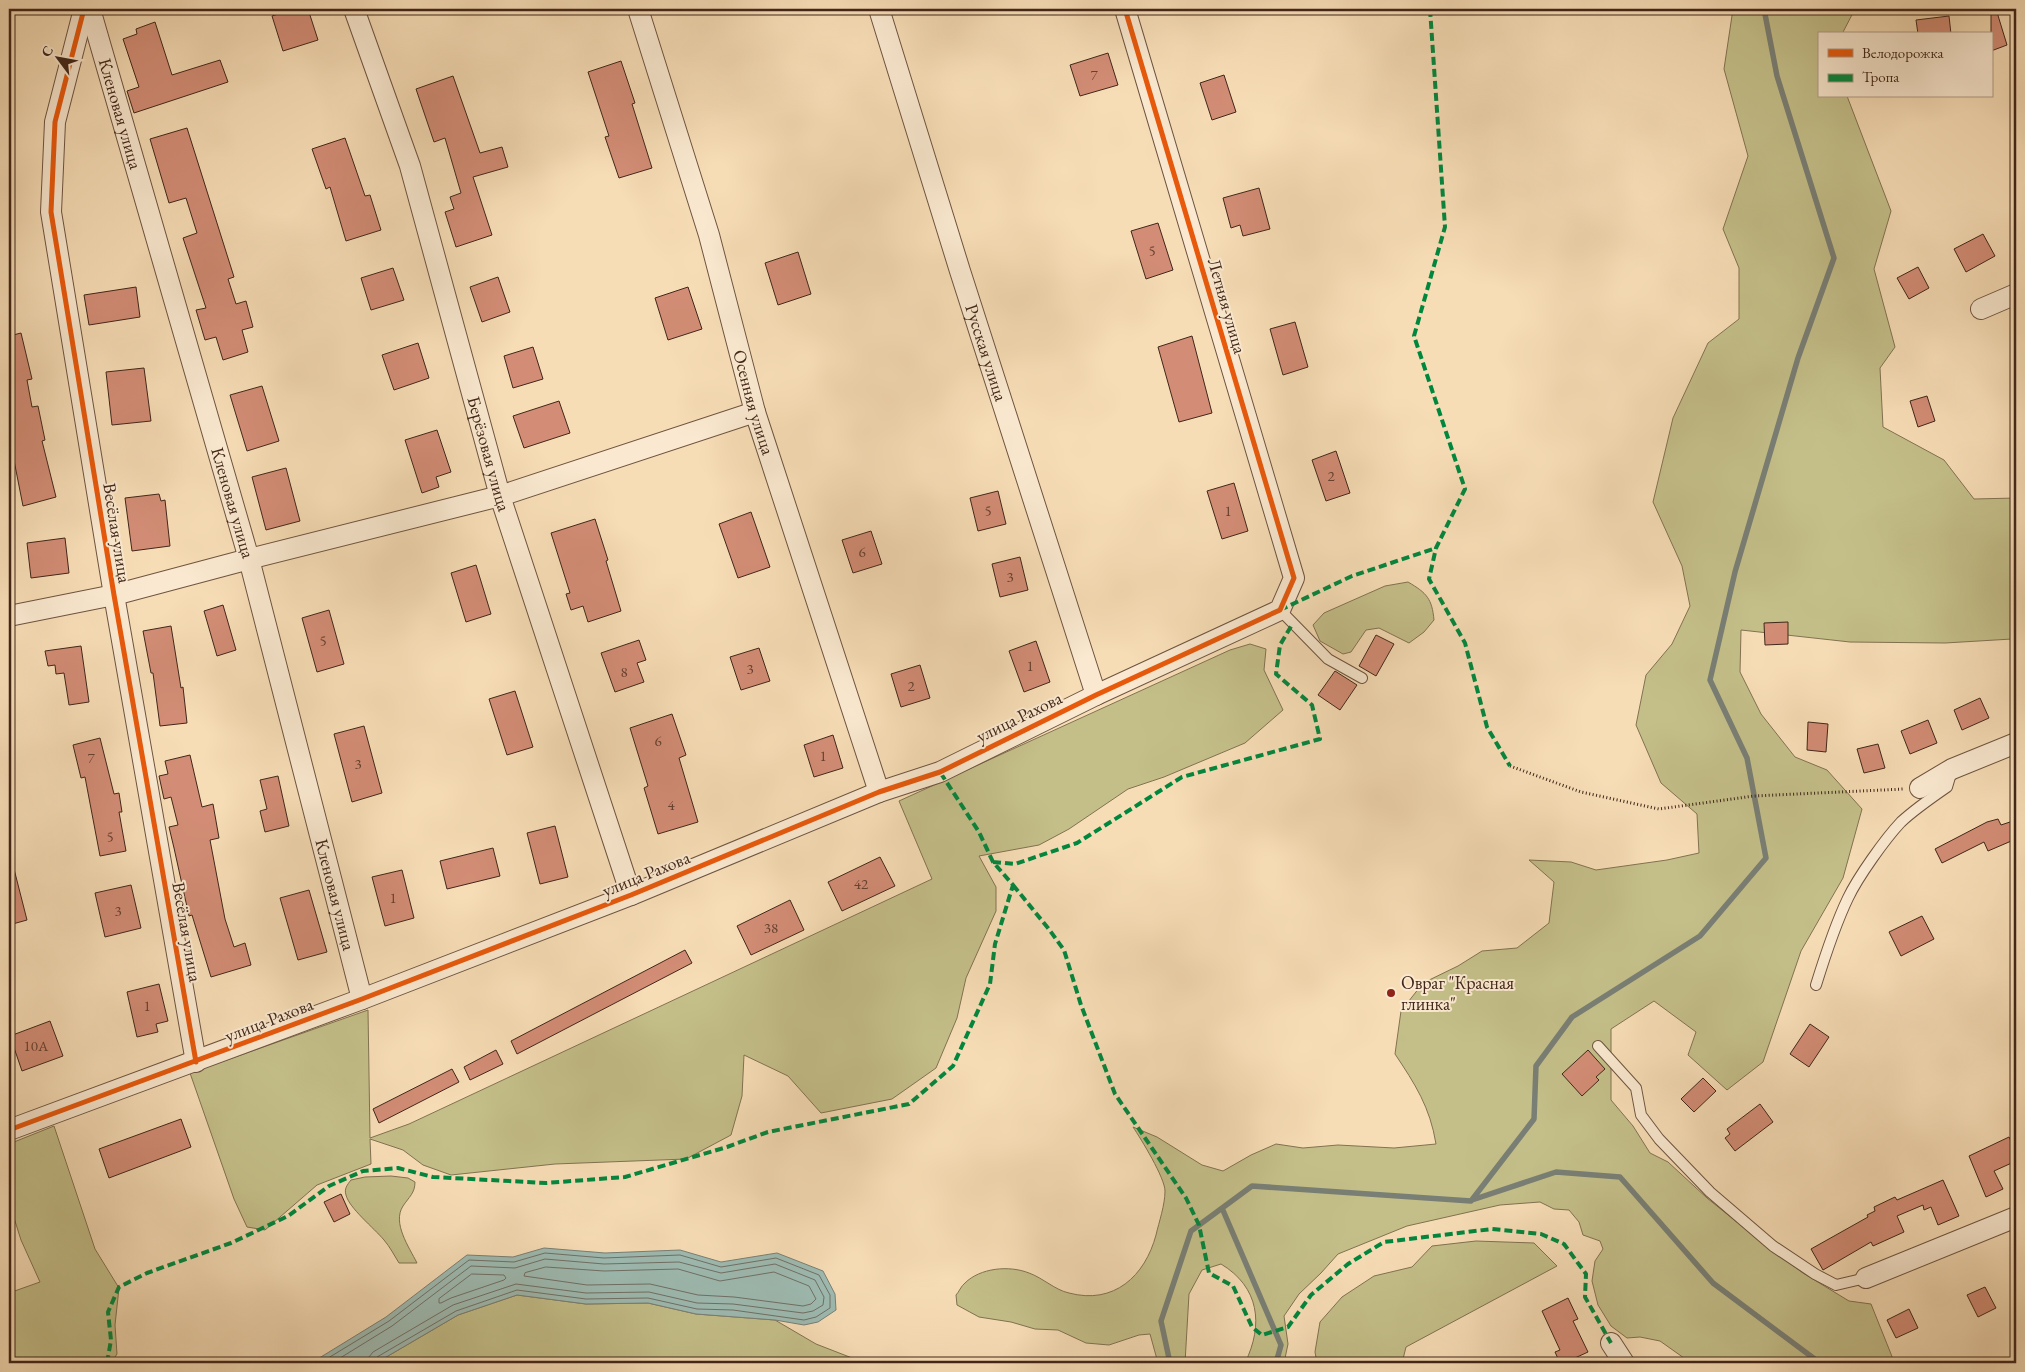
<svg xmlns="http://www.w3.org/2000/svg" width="2025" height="1372" viewBox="0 0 2025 1372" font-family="'EB Garamond',serif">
<rect width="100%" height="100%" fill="#f7ddb6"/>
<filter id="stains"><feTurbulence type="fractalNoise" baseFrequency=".004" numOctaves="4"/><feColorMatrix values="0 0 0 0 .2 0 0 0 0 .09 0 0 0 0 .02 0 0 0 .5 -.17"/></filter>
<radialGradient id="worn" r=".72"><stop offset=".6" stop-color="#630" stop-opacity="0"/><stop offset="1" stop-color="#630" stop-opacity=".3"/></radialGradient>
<path fill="#c4bf89" stroke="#827251" d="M1733 9H1855L1842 34H1819V96H1847L1891 211 1874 269 1895 347 1880 368 1883 427 1944 460 1974 499 2016 498V641L2012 639 1945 643 1850 642 1741 630 1740 672 1761 714 1795 757 1827 770 1862 809 1843 878 1801 951 1763 1062 1727 1090 1688 1055 1696 1032 1654 1001 1611 1029V1100L1633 1126 1650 1153 1668 1162 1707 1198 1768 1247 1803 1273 1849 1301 1871 1304 1893 1359 1901 1363H1691L1660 1341 1640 1337 1627 1338 1611 1326 1598 1305 1592 1281 1595 1261 1603 1249 1600 1241 1583 1235 1579 1222 1569 1210 1554 1209 1540 1202 1500 1205 1407 1226 1338 1254 1321 1273 1299 1294 1284 1316 1288 1344 1284 1363H1245C1264 1324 1259 1287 1221 1264L1202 1270 1189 1294 1185 1363H1158L1150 1334 1139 1335 1109 1345 1086 1343 1058 1330 1035 1329 1011 1322 979 1317 957 1305 956 1295C959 1292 961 1286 965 1283 980 1268 1009 1265 1029 1273 1043 1278 1055 1290 1069 1293 1114 1305 1145 1276 1156 1235 1159 1222 1165 1205 1165 1191 1165 1178 1141 1139 1133 1127L1157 1137 1202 1165 1223 1171 1251 1155 1276 1144 1303 1148 1338 1145 1394 1148 1436 1144C1430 1107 1415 1084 1395 1054L1401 1011 1423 983 1458 966 1482 951 1517 948 1549 923 1554 882 1529 860 1571 862 1596 870 1667 860 1699 853 1697 814 1661 783 1636 725 1646 675 1672 644 1690 606 1682 566 1653 502 1673 418 1708 343 1739 319V268L1723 229 1748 156 1724 69Z
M1408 582C1427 593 1432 599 1434 620L1424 632 1409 643 1379 628 1366 630 1351 652 1343 654 1320 641 1313 625 1324 613 1385 586Z
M1250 644 1266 649 1264 670 1283 710 1245 743 1164 777 1128 789 1069 829 1039 845 979 856 996 887V911L966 978 957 1018 936 1068 892 1099 821 1113 788 1076 744 1055 742 1096 731 1135 686 1159 555 1164 451 1175 423 1165 403 1150 370 1139 371 1164 317 1185 265 1230 247 1227 234 1199 190 1073 368 1010 370 1138 409 1124 932 879 899 801 1230 650Z
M54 1126 95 1249 119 1288 115 1325 117 1354 111 1363H9V1293L40 1282 21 1240 9 1202V1144Z
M391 1176 408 1178 415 1182C415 1193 409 1197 403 1206 392 1223 409 1247 417 1263H399C394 1255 390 1247 384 1240 374 1228 349 1208 346 1195 344 1189 347 1185 351 1180L365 1177Z
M1476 1241 1534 1243 1557 1266 1406 1347 1402 1363H1317L1315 1352 1320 1322 1342 1297 1374 1276 1412 1267 1432 1246Z
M517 1295 586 1304 648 1303 696 1314 775 1320 816 1344 865 1363H376L458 1315Z"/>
<path fill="#9ebbb2" stroke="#797f75" d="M544 1248 605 1253 680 1250 721 1262 777 1253 823 1271 835 1294 836 1310 818 1322 804 1325 775 1320 696 1314 648 1303 586 1304 517 1295 458 1315 376 1363H298L316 1360 386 1317 467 1255 513 1257Z"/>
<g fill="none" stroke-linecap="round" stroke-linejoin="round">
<path stroke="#707066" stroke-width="1" d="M546 1267 604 1271 678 1269 720 1281 774 1272 809 1286 816 1299 811 1304 803 1306 734 1297 698 1295 650 1284 587 1285 524 1276 525 1273Z
M472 1274 504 1275 506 1278 504 1280 451 1298 441 1303H439V1299Z
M320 1363 389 1321 469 1260 514 1262 545 1253 604 1258 680 1255 721 1267 776 1258 819 1275 830 1295V1308L816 1317 804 1320 733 1310 697 1309 648 1298 586 1299 517 1290 456 1311 377 1357 374 1363
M332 1363 392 1326 471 1266 515 1268 545 1259 604 1264 679 1262 721 1273 775 1264 815 1280 824 1297 823 1305 813 1311 803 1313 733 1304 697 1303 649 1292 586 1293 516 1284 453 1305 373 1352 369 1357 368 1363"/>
<path stroke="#797f75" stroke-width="5.5" d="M1472 1200 1556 1172 1620 1177 1713 1283 1820 1363
M1222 1208 1281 1345 1276 1363
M1170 1363 1161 1321 1191 1231 1252 1186 1471 1201 1534 1119 1536 1066 1572 1017 1700 936 1766 858 1747 758 1710 680 1735 572 1798 358 1834 258 1777 76 1764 9"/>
</g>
<path fill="#d38d76" stroke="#412619" d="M294 9H308L318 40 283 51 272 16Z
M1991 9H1996L2007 45 1991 51Z
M1949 16 1951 34H1918L1916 20Z
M155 22 172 75 220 60 228 82 134 113 127 91 139 87 123 39 137 34 136 29Z
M1108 53 1118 85 1080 96 1070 65Z
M621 61 635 103 632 104 652 168 619 178 605 137 609 136 588 72Z
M1224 75 1236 112 1212 120 1200 83Z
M453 76 480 153 502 147 508 167 473 177 492 235 456 247 445 212 454 209 450 197 461 193 445 138 434 142 416 89Z
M187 128 234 277 228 279 236 304 246 301 253 327 242 330 248 352 223 360 216 337 205 340 196 310 206 308 183 238 197 233 186 198 169 203 150 139Z
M345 138 365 196 370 195 381 230 346 241 330 187 326 189 312 149Z
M1259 188 1270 229 1243 236 1240 225 1231 228 1223 198Z
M1158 223 1173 270 1146 279 1131 231Z
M1983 234 1995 256 1966 272 1954 249Z
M798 252 811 294 778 305 765 263Z
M1918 267 1929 288 1909 299 1897 278Z
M393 268 404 300 371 310 361 278Z
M498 277 510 312 482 322 470 287Z
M136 287 140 317 89 325 84 295Z
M688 287 702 329 668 340 655 298Z
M1295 322 1308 367 1283 375 1270 329Z
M21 333 32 379 27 380 32 407 38 406 45 440 42 441 56 497 23 506 9 435V336Z
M1192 336 1212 413 1179 422 1158 347Z
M418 343 429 378 394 390 382 355Z
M533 347 543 379 513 388 504 356Z
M144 368 151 421 112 425 106 372Z
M262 386 279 441 247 451 230 395Z
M1927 396 1935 421 1918 427 1910 401Z
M559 401 570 433 524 448 513 416Z
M437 430 451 472 436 477 439 487 422 493 405 440Z
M1336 451 1350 493 1326 501 1312 460Z
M286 468 300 521 266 530 252 477Z
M1234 483 1248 531 1222 539 1207 491Z
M998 491 1006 524 978 531 970 498Z
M159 494 161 501 165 500 170 546 132 551 125 498Z
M751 512 770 567 738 578 719 524Z
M595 519 608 560 606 561 621 611 588 622 583 606 571 610 566 594 570 593 551 533Z
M871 531 882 564 853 573 842 540Z
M65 538 69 573 31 578 27 543Z
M1020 557 1028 590 1000 597 992 564Z
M476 565 491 614 466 622 451 573Z
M223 605 236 650 217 656 204 611Z
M329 610 344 664 317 672 302 618Z
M1788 622V644L1765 645 1764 623Z
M171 626 181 688 183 687 187 723 160 726 153 673H151L143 631Z
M1376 635 1394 644 1376 676 1359 666Z
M639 640 646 660 637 663 644 682 615 692 601 653Z
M1036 641 1050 682 1024 692 1009 651Z
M81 646 89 702 69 705 64 673 56 674 55 665 48 666 45 651Z
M759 648 770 681 741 690 730 657Z
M920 665 930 698 901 707 891 674Z
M1335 671 1357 685 1340 710 1318 695Z
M515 691 533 747 507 755 489 699Z
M1980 698 1989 718 1962 730 1954 710Z
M672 714 686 755 679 758 698 822 658 834 644 788 648 786 630 728Z
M1928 720 1937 743 1910 754 1901 731Z
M1808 722 1828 724 1826 752 1807 750Z
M364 726 382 793 352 802 334 734Z
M833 735 843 768 814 777 804 745Z
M100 738 114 794 119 793 122 812H119L126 851 100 856 85 777 81 778 73 745Z
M1878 744 1885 768 1864 773 1857 749Z
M190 755 202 807 213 804 219 838 210 840 225 919 234 947 245 943 251 965 211 977 192 915 189 916 174 848 169 827 178 825 171 797 164 799 159 776 168 774 165 761Z
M278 776 289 826 265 832 260 811 267 809 260 780Z
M1998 819 2001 825 2016 820V839L1988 851 1984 842 1942 863 1935 849 1987 822Z
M555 826 568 877 540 884 527 833Z
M493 848 500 876 447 889 440 861Z
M880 857 895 886 842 911 828 882Z
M9 869H14L27 920 9 925Z
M402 870 414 918 385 926 372 877Z
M131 885 141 928 105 937 95 893Z
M309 890 327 952 298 960 280 898Z
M790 900 804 930 751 955 737 926Z
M1922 916 1934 939 1901 956 1889 932Z
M685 950 692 963 517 1054 511 1041Z
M159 984 168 1021 156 1024 158 1032 137 1037 127 992Z
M50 1021 63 1056 22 1071 10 1036Z
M1810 1024 1829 1037 1809 1067 1790 1054Z
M496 1050 503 1064 470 1080 464 1067Z
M1588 1050 1605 1069 1596 1077 1599 1080 1582 1096 1562 1074Z
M452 1069 459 1082 379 1123 373 1109Z
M1703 1078 1716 1091 1694 1112 1681 1099Z
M1760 1104 1773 1122 1735 1151 1725 1138 1730 1134 1727 1129Z
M181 1119 191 1147 109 1178 99 1149Z
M2009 1137 2016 1151V1161L1994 1171 2003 1189 1986 1197 1969 1156Z
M1943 1180 1959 1216 1938 1225 1931 1207 1924 1210 1923 1205 1897 1216 1904 1232 1873 1246 1871 1242 1823 1270 1811 1249 1868 1217 1867 1215 1875 1211 1874 1207 1895 1197 1897 1200Z
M341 1194 350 1214 334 1222 324 1202Z
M1985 1287 1996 1308 1978 1317 1967 1295Z
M1568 1298 1578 1319 1573 1321 1588 1352 1564 1363H1560L1555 1352 1560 1350 1542 1311Z
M1909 1309 1918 1328 1896 1338 1887 1320Z"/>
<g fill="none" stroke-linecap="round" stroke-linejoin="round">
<g stroke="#6e5440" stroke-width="12">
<path id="service" d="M1280 610 1328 659 1362 678
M1816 985C1825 956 1835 925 1848 898 1858 877 1885 839 1901 822 1915 809 1931 798 1947 787L1952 770
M1598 1046 1636 1088 1641 1115 1659 1139 1710 1192 1773 1246 1815 1274 1836 1285 1866 1278"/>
</g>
<g stroke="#6e5440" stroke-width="22">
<g id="minor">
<path d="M84 9 55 122 51 212 114 595 196 1062"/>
<path id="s1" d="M90 9 249 559 362 999"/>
<path id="s2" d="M354 9 410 166 500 496 631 895"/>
<path id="s3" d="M638 9 709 235 755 412 879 792"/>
<path id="s4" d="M879 9 960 271 1096 695"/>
<path d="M1981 309 2016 294"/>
<path d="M9 616 114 595 249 559 500 496 755 412"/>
<path d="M1920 788 1952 769 2016 743"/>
<path d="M9 1130 362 999 631 895 879 792 940 772 1096 695 1280 610 1294 578 1125 9"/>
<path d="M1866 1278 2016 1217"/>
<path d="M1611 1343 1624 1363"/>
</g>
</g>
<path stroke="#412619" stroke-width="3" stroke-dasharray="1 2.5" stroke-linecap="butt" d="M1510 766 1581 792 1659 809 1754 796 1904 789"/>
<use href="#service" stroke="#fae9d0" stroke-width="10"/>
<use href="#minor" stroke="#fae9d0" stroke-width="20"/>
<path stroke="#00873e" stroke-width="4" stroke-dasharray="8 4" stroke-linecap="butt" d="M1430 9 1445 227 1414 336 1465 489 1436 548 1429 579 1465 643 1487 727 1510 766
M1280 610 1352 576 1436 548
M993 862 1015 864 1077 843 1182 777 1320 739 1312 705 1276 674 1280 645 1293 623
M1013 885 1048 928 1064 950 1081 1005 1115 1094 1186 1198 1199 1225 1209 1273 1233 1286 1252 1327 1262 1335 1288 1327 1311 1295 1348 1264 1384 1242 1492 1229 1541 1234 1564 1244 1586 1274 1585 1297 1611 1343
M107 1363 111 1340 108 1312 119 1287 147 1273 231 1243 288 1216 329 1186 363 1171 398 1168 433 1177 546 1183 625 1177 727 1147 768 1132 909 1104 953 1066 990 984 995 944 1013 885 993 862 979 832 940 772"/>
<g stroke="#fae9d0" stroke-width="8">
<path id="cycleway" d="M84 9 55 122 51 212 114 595 196 1062
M9 1130 362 999 631 895 879 792 940 772 1096 695 1280 610 1294 578 1125 9"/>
</g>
<use href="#cycleway" stroke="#e8590c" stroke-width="5"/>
</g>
<circle fill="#8f2418" stroke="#fae9d0" stroke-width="2" cx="1391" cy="993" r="5"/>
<g text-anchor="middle" stroke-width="4" stroke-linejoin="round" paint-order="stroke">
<g font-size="15" fill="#664030">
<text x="1094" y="80">7</text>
<text x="1152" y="256">5</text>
<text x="1331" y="481">2</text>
<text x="988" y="516">5</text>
<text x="1228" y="516">1</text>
<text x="862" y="557">6</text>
<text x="1010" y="582">3</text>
<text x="323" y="646">5</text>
<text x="1030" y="671">1</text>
<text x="750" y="674">3</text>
<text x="624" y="677">8</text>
<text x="911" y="691">2</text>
<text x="658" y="746">6</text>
<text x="823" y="761">1</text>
<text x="91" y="763">7</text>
<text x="358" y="769">3</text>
<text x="671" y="810">4</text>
<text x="110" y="842">5</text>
<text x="861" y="889">42</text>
<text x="393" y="903">1</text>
<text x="118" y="916">3</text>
<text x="771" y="933">38</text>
<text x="147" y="1011">1</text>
<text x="36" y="1051">10А</text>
</g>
<g font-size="18" fill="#412619" stroke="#fae9d0">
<text dy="6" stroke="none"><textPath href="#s1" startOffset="109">Кленовая улица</textPath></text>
<text transform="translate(1227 306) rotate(74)" y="6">Летняя улица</text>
<text dy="6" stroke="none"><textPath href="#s4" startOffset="360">Русская улица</textPath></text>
<text dy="6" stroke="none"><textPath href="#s3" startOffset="410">Осенняя улица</textPath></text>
<text dy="6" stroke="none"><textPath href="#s2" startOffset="465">Берёзовая улица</textPath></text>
<text dy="6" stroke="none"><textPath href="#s1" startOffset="514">Кленовая улица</textPath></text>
<text transform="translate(117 533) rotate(81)" y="6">Весёлая улица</text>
<text transform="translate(1019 717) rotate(-26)" y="6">улица Рахова</text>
<text transform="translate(646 874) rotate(-22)" y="6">улица Рахова</text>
<text dy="6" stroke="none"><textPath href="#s1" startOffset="919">Кленовая улица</textPath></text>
<text transform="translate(187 932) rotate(80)" y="6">Весёлая улица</text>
<text transform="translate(269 1020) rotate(-21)" y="6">улица Рахова</text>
</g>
<g font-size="18" fill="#412619" stroke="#fae9d0" text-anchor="start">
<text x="1401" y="989">Овраг "Красная<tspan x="1401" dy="21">глинка"</tspan></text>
</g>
</g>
<rect width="2025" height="1372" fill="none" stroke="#f7ddb6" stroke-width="30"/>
<rect x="10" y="10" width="2005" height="1352" fill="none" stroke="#412619" stroke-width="2.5"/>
<rect x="15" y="15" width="1995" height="1342" fill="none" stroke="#412619"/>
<rect x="1818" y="32" width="175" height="65" fill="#fae9d0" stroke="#b09b87"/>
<rect x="1828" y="49" width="25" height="8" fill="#e8590c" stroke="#b09b87"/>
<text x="1862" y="58" font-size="15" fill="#412619">Велодорожка</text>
<rect x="1828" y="74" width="25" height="8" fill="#00873e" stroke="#b09b87"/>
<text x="1862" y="82" font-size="15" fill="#412619">Тропа</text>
<g transform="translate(58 58) rotate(302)" stroke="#fae9d0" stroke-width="4" paint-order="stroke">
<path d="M0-4L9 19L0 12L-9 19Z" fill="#412619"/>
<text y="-8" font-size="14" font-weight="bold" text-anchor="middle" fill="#412619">С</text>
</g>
<rect width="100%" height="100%" filter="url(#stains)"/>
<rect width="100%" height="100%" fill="url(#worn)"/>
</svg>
